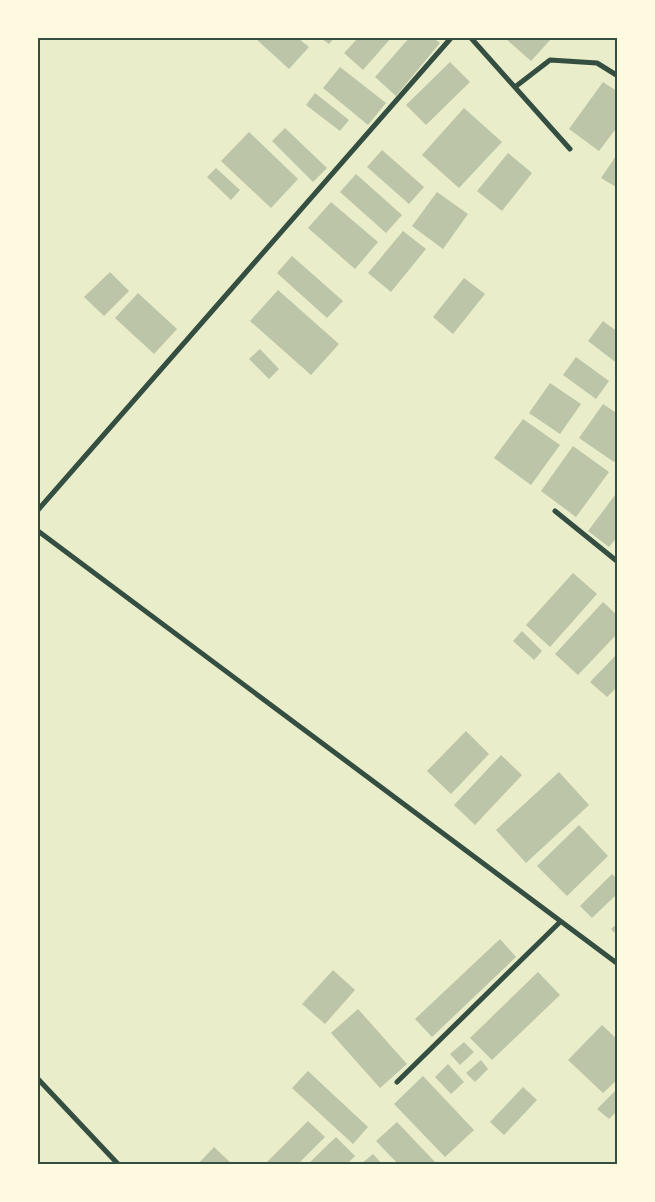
<svg xmlns="http://www.w3.org/2000/svg" width="655" height="1202" viewBox="0 0 655 1202" font-family="Manrope,sans-serif">
<rect width="100%" height="100%" fill="#e9edc9"/>
<path fill="#bcc5a7" d="M255 38H298L309 47 289 69Z
M321 38H334L329 44Z
M358 38H391L363 70 344 53Z
M409 38H433L440 43 396 96 375 77Z
M505 38H552L531 61Z
M450 62 470 82 426 125 406 105Z
M340 67 386 103 368 125 323 88Z
M603 82 618 92V126L599 151 569 129Z
M315 93 349 120 340 131 306 105Z
M464 108 502 142 459 188 422 155Z
M285 128 327 168 313 182 272 141Z
M249 132 298 179 271 208 221 161Z
M382 150 424 187 409 204 367 167Z
M508 153 532 173 502 211 477 191Z
M618 153V188L601 178Z
M216 168 240 190 231 200 207 177Z
M356 174 402 215 386 233 340 192Z
M437 192 468 214 443 249 412 226Z
M331 202 378 242 355 269 308 228Z
M403 231 426 249 391 292 368 273Z
M292 256 343 301 327 318 277 273Z
M110 272 129 291 104 316 84 297Z
M464 278 485 294 453 334 433 317Z
M278 290 339 344 311 375 250 321Z
M138 293 177 329 154 354 115 318Z
M603 321 618 332V364L588 341Z
M260 349 279 369 269 379 249 359Z
M576 357 609 381 596 399 563 375Z
M550 383 581 404 560 434 529 413Z
M603 404 618 414V457L614 462 579 438Z
M523 419 560 445 531 485 494 458Z
M573 446 609 472 576 517 541 491Z
M618 491V536L609 547 588 531Z
M573 573 597 594 550 647 526 625Z
M603 602 618 616V633L578 675 555 654Z
M522 631 542 651 534 660 513 641Z
M618 653V686L607 697 590 682Z
M466 731 489 754 451 794 427 771Z
M501 755 522 775 475 825 454 805Z
M559 772 589 805 526 863 496 830Z
M579 825 608 856 567 896 537 866Z
M612 874 618 880V893L592 918 580 906Z
M618 923V936L611 929Z
M500 939 516 957 432 1037 415 1019Z
M333 970 355 990 325 1024 302 1004Z
M538 972 560 995 492 1060 470 1038Z
M358 1009 407 1064 380 1088 331 1033Z
M602 1025 618 1040V1079L603 1093 568 1060Z
M464 1042 474 1052 460 1065 450 1054Z
M481 1060 488 1069 475 1082 466 1073Z
M448 1064 464 1082 451 1094 435 1077Z
M308 1071 368 1127 353 1144 292 1088Z
M423 1076 474 1130 445 1157 394 1104Z
M523 1087 537 1100 504 1135 490 1122Z
M618 1088V1110L609 1119 597 1109Z
M308 1121 325 1137 298 1164H265Z
M397 1122 435 1162 432 1164H398L376 1141Z
M336 1137 355 1156 347 1164H308Z
M214 1147 232 1164H198Z
M373 1154 382 1164H361Z"/>
<g fill="none" stroke-linecap="round" stroke-linejoin="round">
<path stroke="#344e41" stroke-width="5" d="M471 38 570 149
M515 87 550 60 597 63 618 76
M38 510 451 38
M555 511 618 562
M38 531 618 964
M38 1079 118 1164
M397 1082 560 922"/>
</g>
<rect width="655" height="1202" fill="none" stroke="#fefae0" stroke-width="78"/>
<rect x="39" y="39" width="577" height="1124" fill="none" stroke="#344e41" stroke-width="2"/>
</svg>
